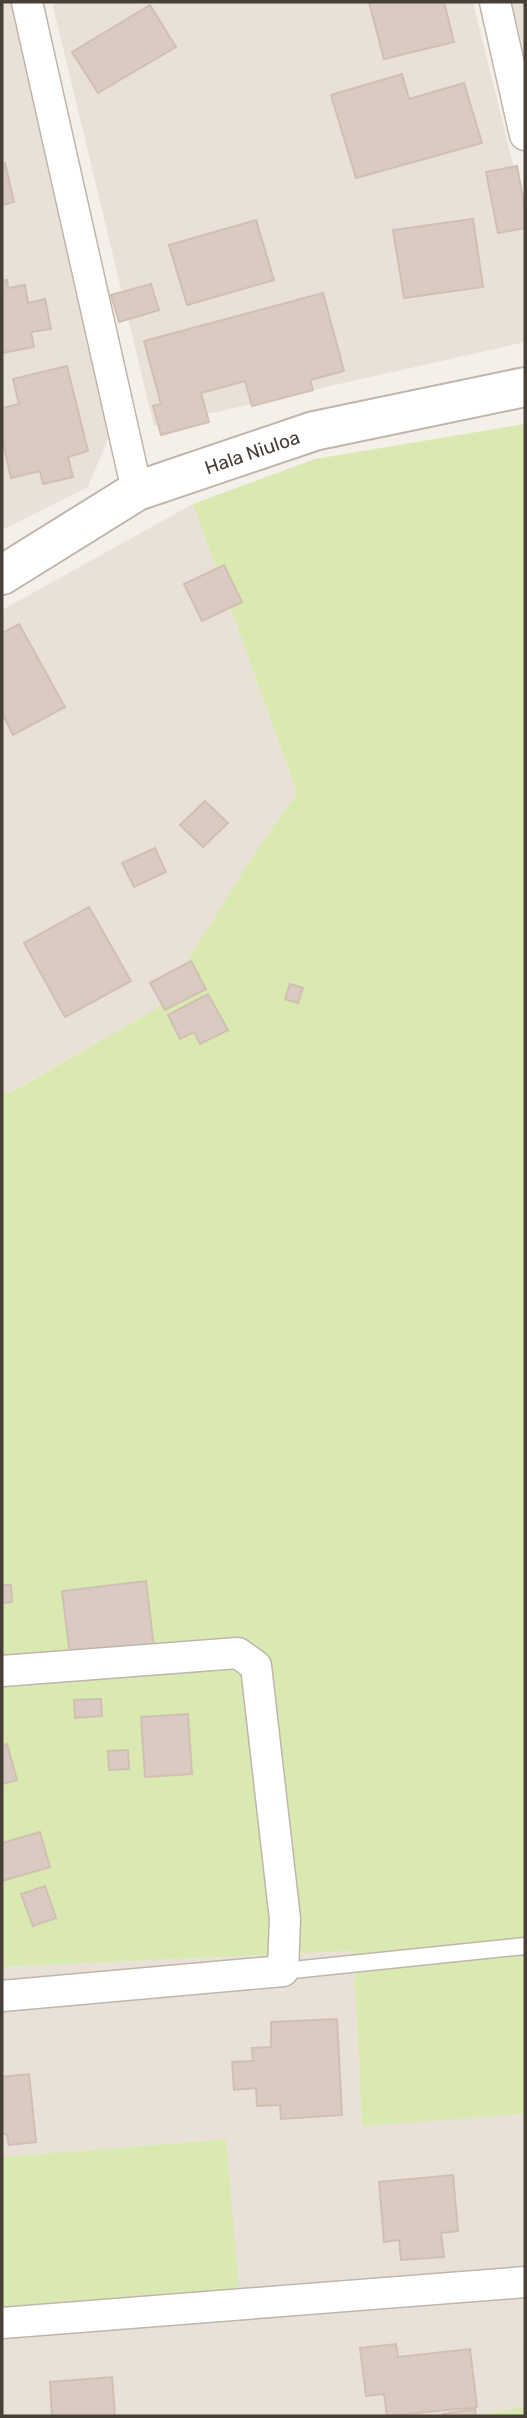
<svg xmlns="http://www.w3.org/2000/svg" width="527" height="2418" viewBox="0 0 527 2418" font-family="Rubik,sans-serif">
<rect width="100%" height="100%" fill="#f5efe9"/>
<path fill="#e9e0d7" d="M2 2H15L46 135 109 436 88 487 2 530Z
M52 2H473L525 213V342L154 426Z
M511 2H525V54Z
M193 504 297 793 258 848 157 1008 7 1094 2 1088V610Z
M353 1951 362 2125 525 2114V2294L523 2295 525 2406 475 2416H2V2307L238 2290 225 2139 2 2157V1967Z"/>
<path fill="#dae9b2" d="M525 424V2114L362 2126 353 1951 2 1967V1088L8 1094 157 1008 258 848 297 793 193 504 315 459Z
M226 2139 239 2290 2 2307V2157Z
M525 2406V2416H475Z"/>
<path fill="#d9cbc1" stroke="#d1bfb1" stroke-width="2" d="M369 2H444L454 42 384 59Z
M150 5 176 47 98 93 72 52Z
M402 74 409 99 464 83 482 143 356 178 331 95Z
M5 163 14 202 2 205V164Z
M517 166 525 209V228L498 233 486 172Z
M473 219 483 287 404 298 393 230Z
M256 220 274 280 187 305 169 245Z
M7 280 8 288 25 285 28 303 45 299 51 329 31 332 34 347 2 353V281Z
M151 284 159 310 119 322 111 295Z
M323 293 344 371 310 380 313 390 252 406 245 381 201 393 209 422 161 435 153 406 161 404 144 341Z
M67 366 88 451 68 457 73 477 43 484 40 471 11 478 2 438V408L19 404 13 379Z
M224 565 242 602 202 621 184 584Z
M19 624 65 707 13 735 2 713V633Z
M205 801 228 823 203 847 180 825Z
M155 848 166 872 134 887 122 863Z
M89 907 131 981 65 1017 24 943Z
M191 961 206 989 165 1010 150 983Z
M290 984 303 988 298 1003 285 999Z
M208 994 228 1030 200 1044 194 1032 180 1039 168 1015Z
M146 1581 154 1647 70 1655 62 1591Z
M2 1585H11L12 1602 2 1603Z
M101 1699 102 1716 75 1718 74 1700Z
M188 1714 192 1774 145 1777 141 1717Z
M7 1744 17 1780 2 1784V1746Z
M128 1750 129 1769 109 1770 108 1751Z
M40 1832 50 1867 2 1881V1843Z
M45 1886 56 1918 33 1926 21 1894Z
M337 2019 342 2115 281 2119 280 2105 257 2106 256 2088 234 2090 232 2062 253 2061 252 2048 271 2047V2022Z
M29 2074 36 2142 9 2145 7 2134H2V2077Z
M453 2175 458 2231 441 2233 444 2257 401 2260 399 2240 384 2242 379 2182Z
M396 2344 398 2357 470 2349 477 2407 387 2416 384 2394 366 2396 360 2348Z
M112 2377 115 2416H52L50 2382Z
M475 2409 476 2416H444L443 2414Z"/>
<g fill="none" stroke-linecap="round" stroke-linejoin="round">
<g stroke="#c0b5ab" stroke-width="19">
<path id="service" d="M283 1971 525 1946"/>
</g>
<g stroke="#c0b5ab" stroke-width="33">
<path id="minor" d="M27 2 137 491
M495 2 525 135
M2 1671 238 1653 256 1666 285 1919 283 1971 2 1996
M2 2323 525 2282"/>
</g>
<g stroke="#c0b5ab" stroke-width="42">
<path id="tertiary" d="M2 575 137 491 314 431 525 387"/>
</g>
<use href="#service" stroke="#fff" stroke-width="16"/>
<use href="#minor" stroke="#fff" stroke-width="30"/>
<use href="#tertiary" stroke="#fff" stroke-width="38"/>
</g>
<g text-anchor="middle" stroke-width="5" stroke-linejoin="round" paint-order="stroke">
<g font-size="19" fill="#483f37" stroke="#fff">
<text transform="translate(252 452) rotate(-19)" y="7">Hala Niuloa</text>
</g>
</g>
<rect width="527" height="2418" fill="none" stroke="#483f37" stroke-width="7"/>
</svg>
